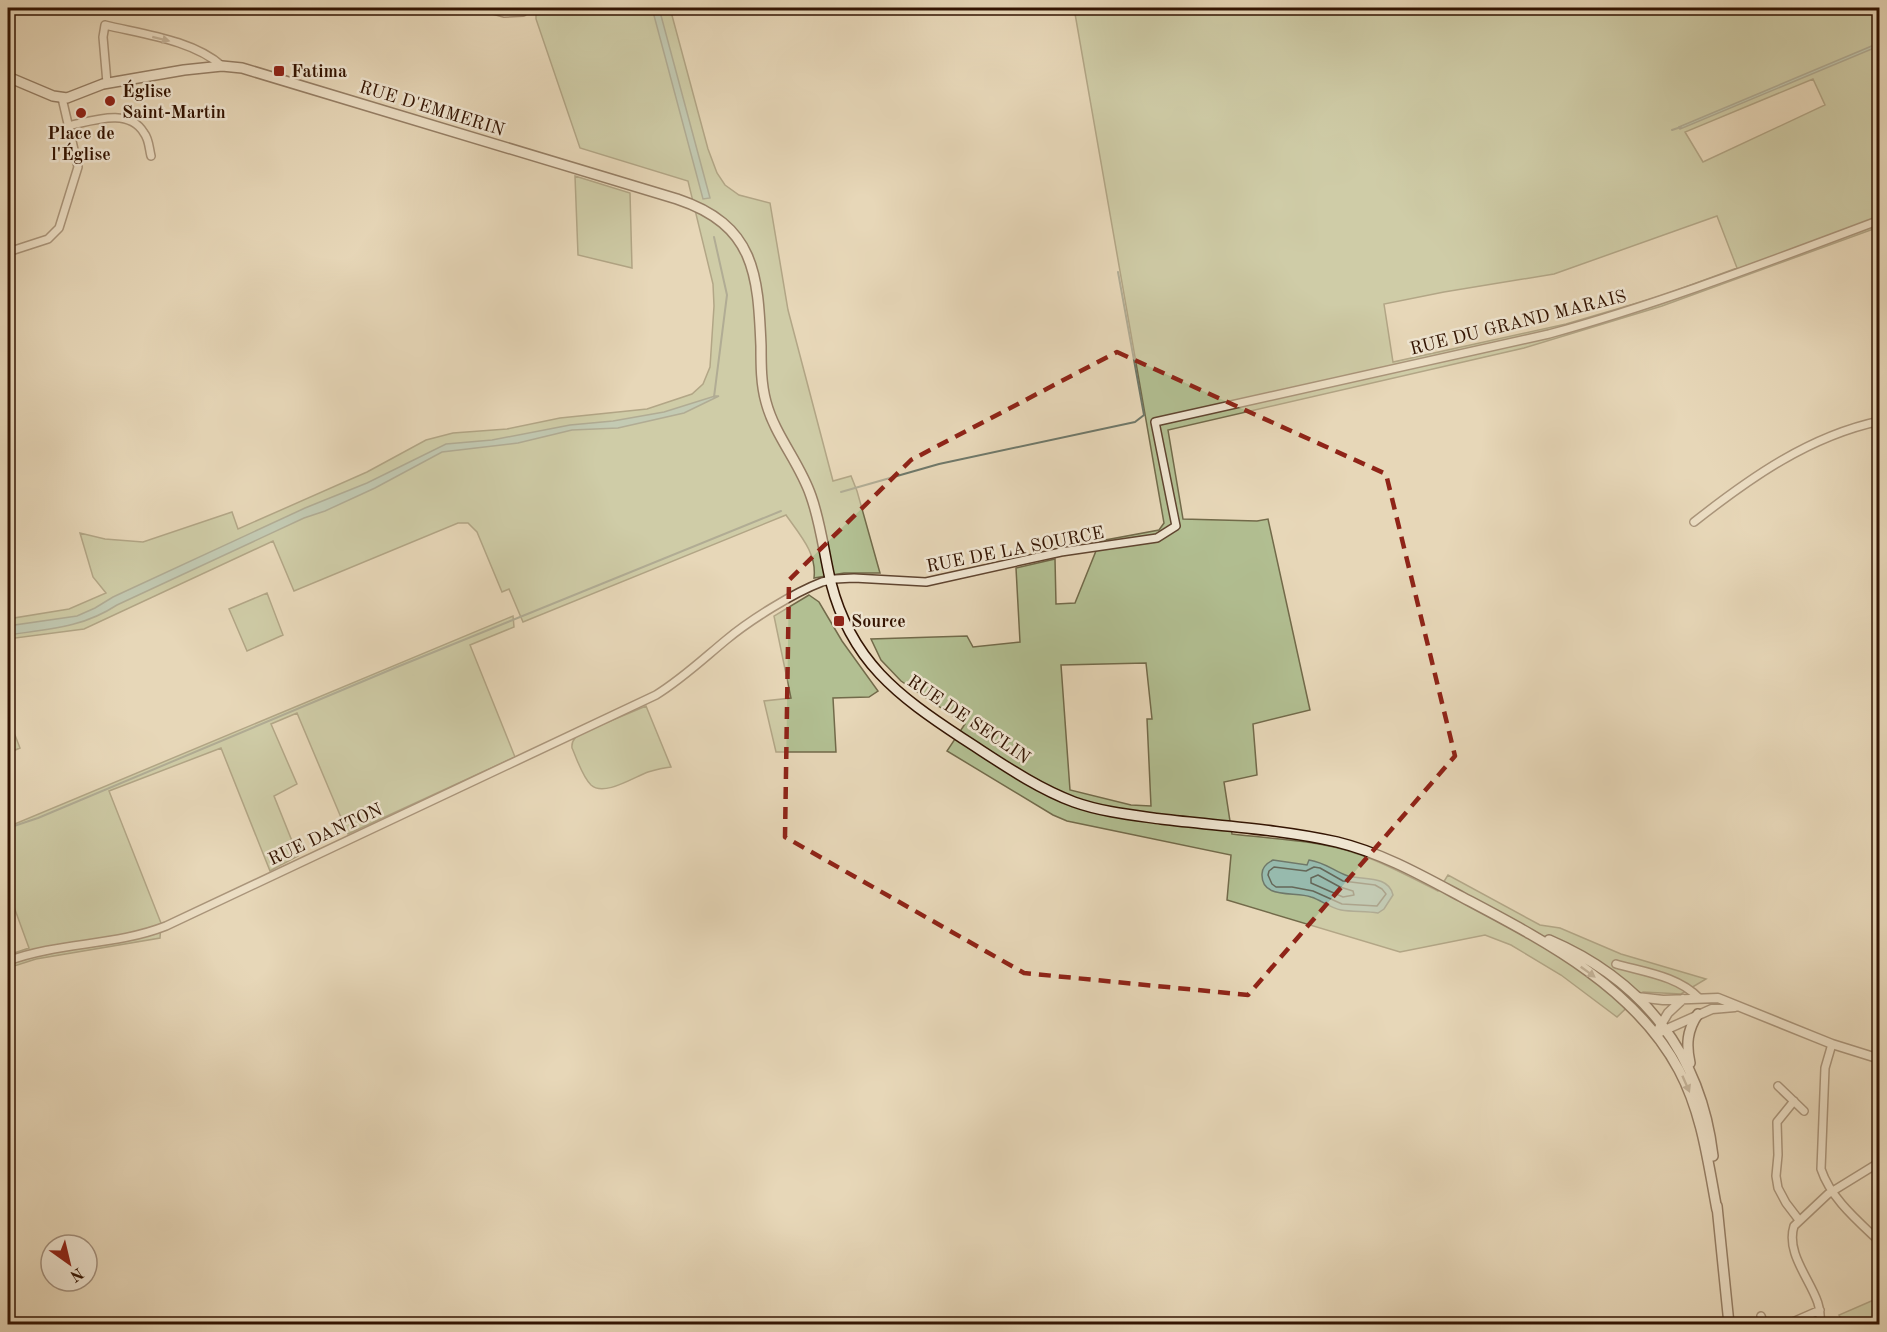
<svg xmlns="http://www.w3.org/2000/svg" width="1887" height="1332" viewBox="0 0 1887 1332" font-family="'Old Standard TT',serif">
<rect width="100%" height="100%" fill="#e7d7b8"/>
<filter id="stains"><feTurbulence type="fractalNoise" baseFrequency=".00333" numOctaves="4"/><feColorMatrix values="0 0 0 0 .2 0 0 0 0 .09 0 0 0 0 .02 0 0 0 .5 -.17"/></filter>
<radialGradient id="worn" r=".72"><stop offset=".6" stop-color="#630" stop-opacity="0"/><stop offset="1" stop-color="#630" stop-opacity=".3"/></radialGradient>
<path fill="#b2bf92" stroke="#726a4a" stroke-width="1.5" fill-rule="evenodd" d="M536 8H670L708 149 717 173 725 185 739 195 770 203 788 310 833 481 851 476 857 491 880 573H844L814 578C817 553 800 535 786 515L523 622 509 589 502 592 477 532 468 523H458L294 591 273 541 84 629 8 639V619L69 609 106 593 93 577 80 533 105 539 143 542 232 512 238 529 367 472 426 440 453 433 507 429 560 418 647 409 692 394 703 384 710 367 714 306 713 284 688 181 580 148 536 19Z
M1074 8H1879V227L1662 306 1524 348 1168 430 1183 519 1257 521 1268 519 1310 710 1253 724 1257 775 1224 782 1232 834C1273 839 1316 840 1355 853 1384 862 1411 878 1438 891L1448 875 1540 925 1560 928 1621 954 1706 979 1681 994 1643 992 1617 1017 1561 975 1511 945 1485 935 1400 952 1227 900 1231 855 1067 821 1053 815 947 751 965 724 901 681 881 660 871 639 967 636 973 647 1020 642 1016 568 1055 559 1056 604 1075 603 1100 541 1159 530 1164 523ZM1813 79 1825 105 1703 162 1685 132ZM1717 216 1737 268 1661 296 1566 324 1393 362 1384 304 1444 292 1554 274ZM1146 663 1152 719H1147L1151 806 1131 805 1070 790 1061 665Z
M575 176 630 193 632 268 578 255Z
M267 593 283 635 247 651 229 609Z
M809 595 819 602 842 641 878 691 869 697 833 698 836 752H776L764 701 791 698 774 616Z
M513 616 514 627 470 645 515 757 348 834 297 713 271 724 297 784 274 796 298 856 270 871 221 748 109 791 161 923 160 938 36 959 8 968V955L29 948 10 896H8V821L10 826Z
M646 706 671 767C663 768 655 770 648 772 634 777 604 797 591 785 582 776 577 759 572 748 571 739 577 736 584 732Z
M8 717 20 748 8 753Z
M1879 1294V1324H1844L1839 1315 1876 1299 1875 1296Z"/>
<path fill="#97baad" stroke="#6f7869" stroke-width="1.5" d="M652 8H659L710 198 703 199Z
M1879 43V46L1680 129 1679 127Z
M715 396H719L684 413 618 428 572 430 518 443 442 452 375 488 325 511 304 518 117 605C82 628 48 629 8 635V626L77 616 95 608 113 597 305 508 367 483 446 444 492 440 570 425 613 421 664 412Z
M1273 860 1307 865 1309 860C1327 863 1333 871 1348 876 1363 880 1389 875 1393 895L1384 909 1378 913C1366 911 1353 912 1341 910 1330 908 1321 900 1311 897 1295 891 1261 900 1262 874 1262 867 1267 863 1273 860Z"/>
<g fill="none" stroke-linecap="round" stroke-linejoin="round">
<path stroke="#656758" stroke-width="1.5" d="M1274 867 1306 871 1314 867 1320 868 1343 881 1375 885 1382 889 1386 894 1377 906 1342 904 1313 891 1292 887H1276L1272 884 1268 875 1269 871Z
M1318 875 1340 887 1353 891 1354 895 1343 897 1311 883V878Z"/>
<path stroke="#6f7869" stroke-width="2" d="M1672 130 1681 127
M714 397 727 295 714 237
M841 492 939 464 1135 422 1144 415 1118 272
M8 828 38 818 397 667 781 511"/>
<g stroke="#604530" stroke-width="10">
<path id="minor" d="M486 8 504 13 523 12
M107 83 103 37 105 25C142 34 193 40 222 66
M68 126C92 121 129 107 144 133 149 139 149 148 151 156
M8 252 48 239 59 228 78 167 62 98
M1694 522C1750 478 1809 436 1880 421
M8 961C59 942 115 946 166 926L656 695C682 679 703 659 726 640 750 620 793 593 822 582L835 579 854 578 926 582 1061 552 1157 538 1176 526 1155 422 1549 334C1662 303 1770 261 1880 220
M1616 964C1644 972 1678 976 1699 998
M1832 1044 1825 1068 1821 1169C1831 1199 1858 1221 1880 1242
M1778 1086 1804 1111
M1794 1101 1777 1122 1778 1155 1776 1176 1778 1188 1786 1203 1799 1220
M1761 1316 1764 1324
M1788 1324 1820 1310
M1819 1324C1828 1295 1783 1261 1794 1226L1828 1194 1880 1162"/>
</g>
<g stroke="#604530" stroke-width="11">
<path id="tertiary" d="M1637 997 1663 1000 1718 998 1832 1044 1880 1059
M1659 1028 1668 1013 1683 999
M1656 1034 1712 1009 1735 1007"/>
</g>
<g stroke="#331402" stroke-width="12">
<path id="secondary" d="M8 77 53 96 67 98 103 84 184 70 222 66 242 68 677 199C755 225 758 274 761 346 761 365 761 384 766 402 775 436 800 463 811 496 821 524 824 554 831 583 851 661 898 696 962 738 998 761 1034 787 1074 802 1102 812 1132 815 1161 819 1219 826 1280 829 1337 842 1382 853 1421 875 1462 897 1543 940 1634 986 1679 1070 1702 1113 1708 1162 1717 1210
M1549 940C1643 980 1701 1054 1713 1156
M1690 1063C1686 1045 1687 1030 1698 1014
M1717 1206 1729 1324"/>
</g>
<use href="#minor" stroke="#efe5d1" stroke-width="7"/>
<use href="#tertiary" stroke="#efe5d1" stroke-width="8"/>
<use href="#secondary" stroke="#efe5d1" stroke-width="9"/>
</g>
<defs><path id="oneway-solid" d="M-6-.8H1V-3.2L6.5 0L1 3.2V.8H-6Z" transform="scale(1.5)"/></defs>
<g fill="#9a8774">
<use href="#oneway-solid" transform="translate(161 39) rotate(14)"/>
<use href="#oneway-solid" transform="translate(1588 972) rotate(36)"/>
<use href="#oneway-solid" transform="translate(1686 1084) rotate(66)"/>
</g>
<path d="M0 0H1887V1332H0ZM1117 352 1386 474 1455 756 1248 995 1024 973 785 837 789 580 911 460Z" fill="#e7d7b8" fill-opacity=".55" fill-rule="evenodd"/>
<path fill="none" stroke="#8f2418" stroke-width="4.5" stroke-dasharray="12 8" stroke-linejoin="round" d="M1117 352 1386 474 1455 756 1248 995 1024 973 785 837 789 580 911 460Z"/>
<g fill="#8f2418" stroke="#efe5d1" stroke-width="2">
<rect x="273" y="65" width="12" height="12" rx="3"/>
<circle cx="110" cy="101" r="6"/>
<circle cx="81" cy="113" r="6"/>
<rect x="833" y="615" width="12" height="12" rx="3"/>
</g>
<g text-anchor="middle" stroke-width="5" stroke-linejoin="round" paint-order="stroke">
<g font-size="18" font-weight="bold" fill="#331402" stroke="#efe5d1" text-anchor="start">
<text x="291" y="77">Fatima</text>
<text x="122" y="97">Église<tspan x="122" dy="21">Saint-Martin</tspan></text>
<text x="81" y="139" text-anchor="middle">Place de<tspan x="81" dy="21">l'Église</tspan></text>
<text x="851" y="627">Source</text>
</g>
<g font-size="18" fill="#331402" stroke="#efe5d1">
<text transform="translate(432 108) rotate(17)" y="6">RUE D'EMMERIN</text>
<text transform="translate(1518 322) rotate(-14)" y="6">RUE DU GRAND MARAIS</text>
<text transform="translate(1015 549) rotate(-11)" y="6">RUE DE LA SOURCE</text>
<text transform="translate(969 719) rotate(34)" y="6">RUE DE SECLIN</text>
<text transform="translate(325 834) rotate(-25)" y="6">RUE DANTON</text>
</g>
</g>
<rect width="1887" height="1332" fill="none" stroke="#e7d7b8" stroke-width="30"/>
<rect x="9" y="9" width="1869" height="1314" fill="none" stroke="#331402" stroke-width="3"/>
<rect x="15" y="15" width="1857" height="1302" fill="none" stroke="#331402" stroke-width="1.5"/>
<g transform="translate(69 1263) rotate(146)"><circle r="28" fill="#efe5d1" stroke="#a4917e" stroke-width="1.5"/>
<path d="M0-4.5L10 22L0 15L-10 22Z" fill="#8f2418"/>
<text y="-9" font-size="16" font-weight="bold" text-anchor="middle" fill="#331402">N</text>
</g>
<rect width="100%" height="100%" filter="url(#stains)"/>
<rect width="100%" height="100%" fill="url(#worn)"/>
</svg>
